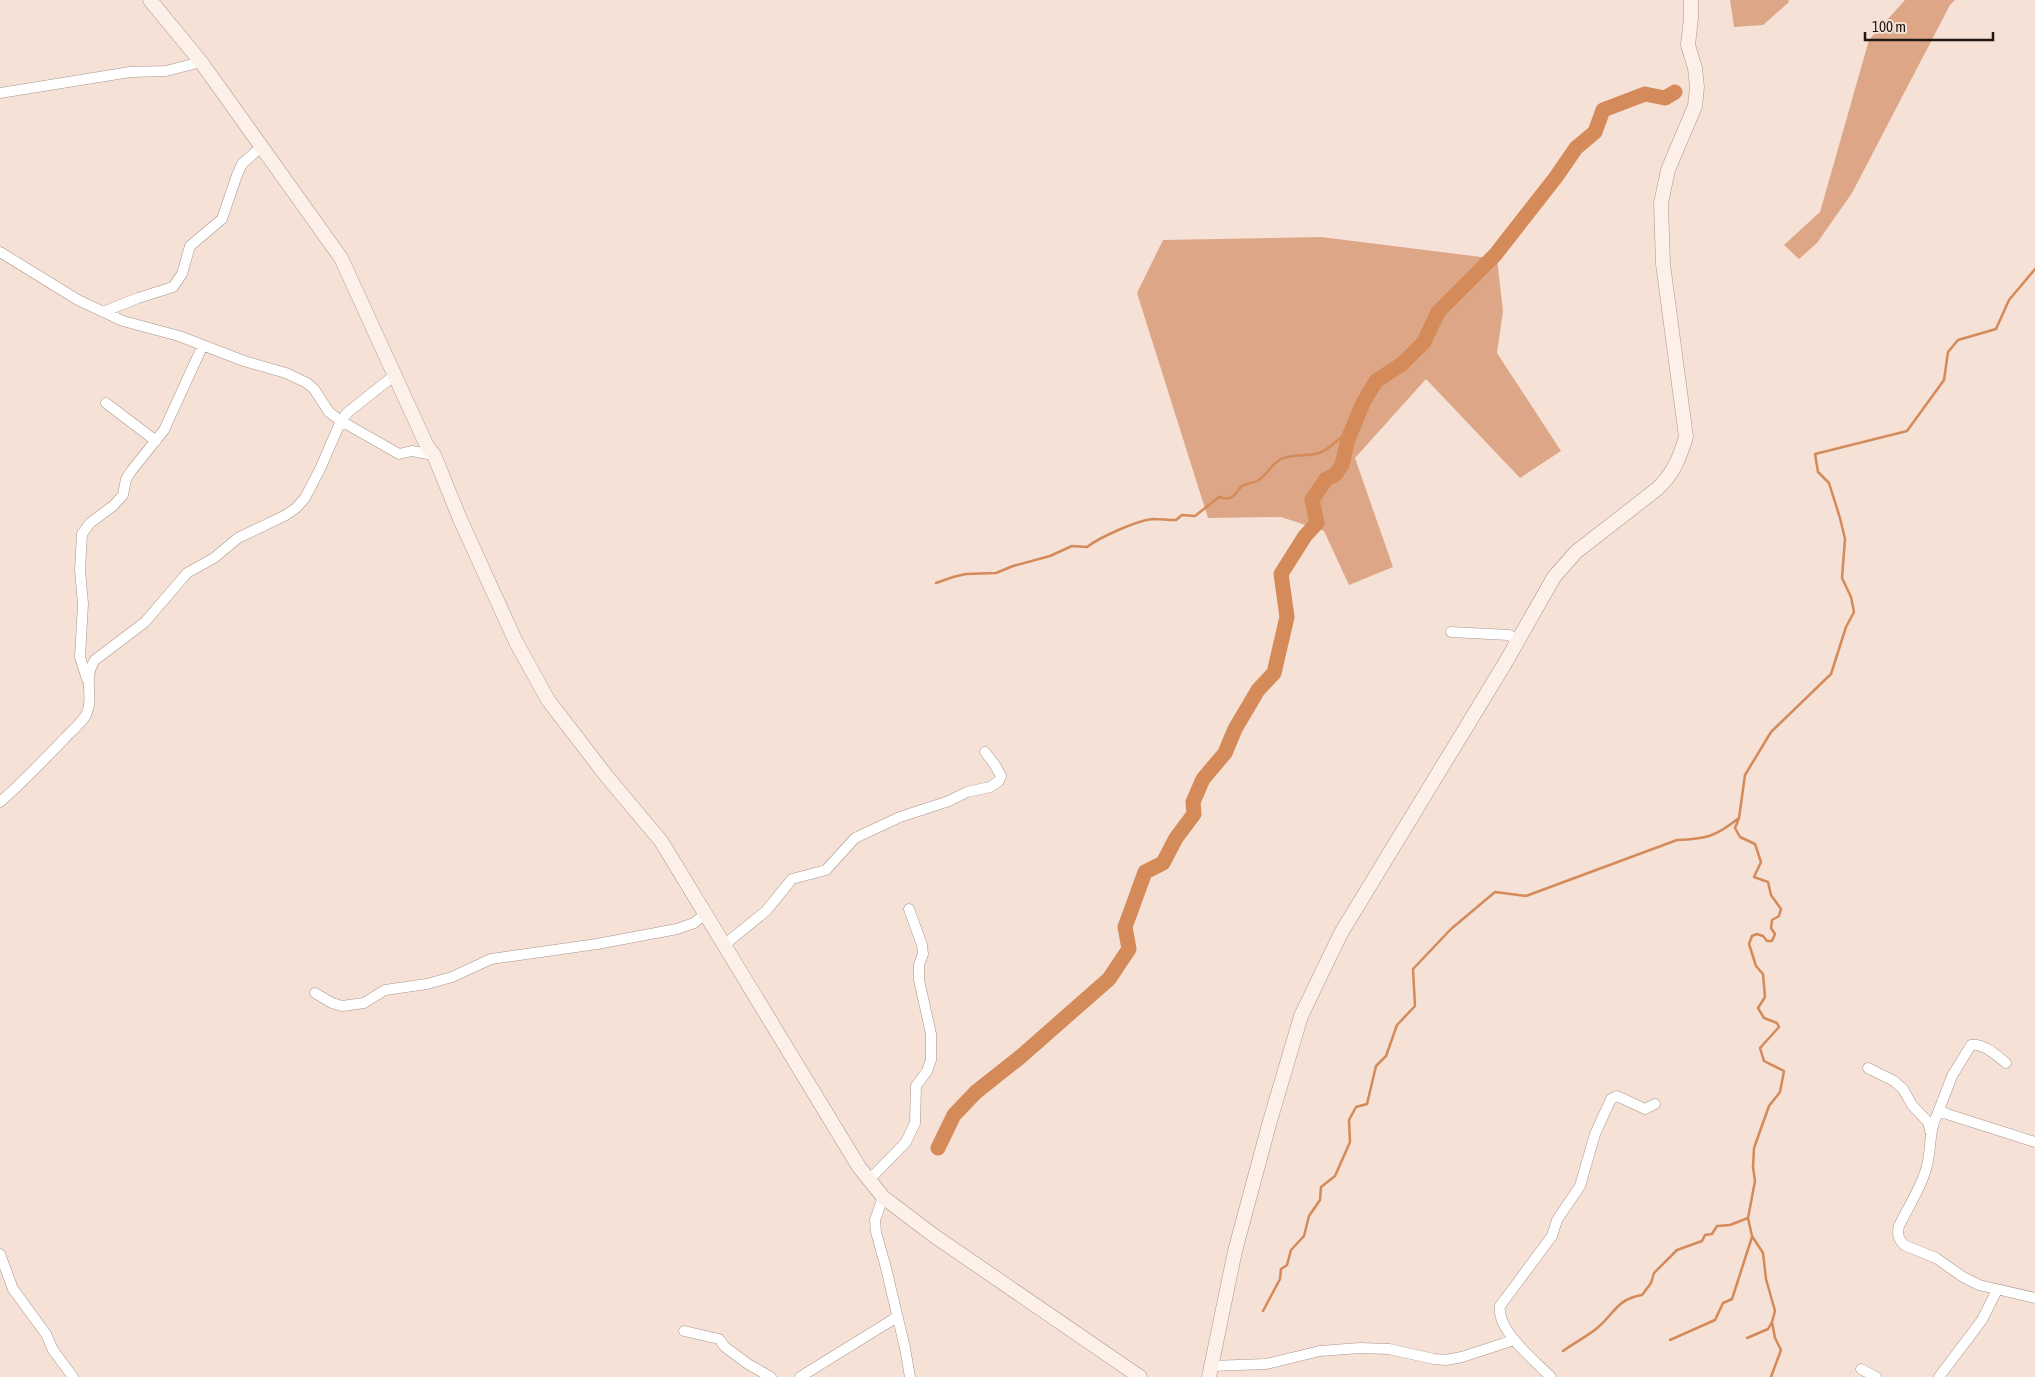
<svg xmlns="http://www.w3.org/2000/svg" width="2035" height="1377" viewBox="0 0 2035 1377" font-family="'Asap Condensed',sans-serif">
<rect width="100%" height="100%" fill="#f5e1d5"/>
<path fill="#dda787" d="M1730 0H1788L1789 2 1763 25 1734 27Z
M1905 0H1955L1950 5 1852 193 1817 243 1799 259 1784 245 1820 212 1869 40Z
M1321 237 1497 259 1503 311 1497 353 1561 451 1520 478 1426 379 1355 458 1393 567 1349 585 1324 531 1281 517 1208 518 1137 293 1163 240Z"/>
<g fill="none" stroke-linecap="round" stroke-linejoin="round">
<path stroke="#d48a59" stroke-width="2.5" d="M936 583 953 577 966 574 996 573 1013 566 1050 556 1072 546 1087 547C1100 537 1136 521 1152 519 1160 519 1168 520 1176 520L1182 515 1195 516 1219 497C1238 503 1235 488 1244 485 1249 483 1254 483 1259 480 1267 474 1272 464 1281 459 1292 453 1308 457 1319 453 1332 449 1339 435 1351 432
M1739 818 1735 828 1740 837 1755 844 1761 862 1754 877 1768 882 1771 895 1781 909 1779 916 1772 920 1771 928 1775 934 1772 941H1767L1763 936 1757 934 1752 936 1749 944 1756 966 1763 974 1765 997 1758 1008 1764 1018 1777 1023 1779 1027 1760 1048 1764 1061 1784 1071 1780 1092 1769 1106 1754 1148 1753 1167 1755 1181 1748 1218 1752 1236 1763 1253 1766 1279 1775 1311 1772 1322 1775 1338 1781 1350 1771 1377
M1263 1311 1280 1279 1281 1269 1287 1265 1291 1250 1304 1236 1309 1216 1320 1200 1321 1187 1335 1176 1350 1142 1349 1120 1356 1107 1367 1104 1376 1066 1386 1056 1397 1025 1415 1006 1413 969 1451 929 1495 892 1526 896 1677 840C1706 839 1715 837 1739 818L1745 775 1771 732 1831 674 1846 627 1854 612 1851 597 1842 578 1845 539 1840 518 1829 483 1818 472 1815 454 1907 431 1944 380 1948 352 1958 340 1996 329 2009 300 2035 269
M1747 1338 1768 1329 1772 1322
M1670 1340 1715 1320 1723 1303 1732 1299 1752 1237
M1563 1351C1574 1343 1586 1337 1596 1329 1614 1315 1616 1299 1642 1295L1651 1283 1654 1273 1677 1250 1702 1241 1705 1235 1712 1234 1717 1226 1730 1225 1748 1218"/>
<path stroke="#d48a59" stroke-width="15" d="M938 1148 954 1115 976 1092 1019 1058 1109 979 1129 949 1125 927 1145 872 1163 863 1176 838 1194 814 1193 802 1203 779 1225 753 1235 729 1258 690 1274 673 1287 617 1281 574 1305 536 1317 523 1312 500 1326 479 1335 475 1342 465 1348 439 1363 403 1376 381 1402 364 1424 342 1438 312 1495 255 1556 177 1576 148 1595 132 1603 110 1645 94 1665 98 1675 92"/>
<g stroke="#a9968c" stroke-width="11">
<path id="street" d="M0 93 130 72 166 71 201 62
M0 252 78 300 123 321 179 336 244 361 286 373 307 383 314 389 329 412 341 421 399 454 412 451 434 455
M103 312 138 298 173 287 182 274 190 246 222 219 237 175 242 164 261 147
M106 403 156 441
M1451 632 1509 635 1518 641
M87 679 80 657 83 604 80 570 82 534 90 523 113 506 123 495 126 479 132 470 164 430 203 345
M0 802C23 782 44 760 65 738 72 731 81 723 86 715 95 697 82 679 95 660L145 622 187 573 214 558 238 538 286 515 296 508 305 498 320 469 341 421 347 413 396 374
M724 945 766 911 792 879 826 870 855 838 900 817 949 801 967 792 990 787 999 781 1001 776 995 765 985 752
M315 993 332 1003 342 1006 364 1003 385 990 427 984 452 977 491 959 597 944 677 929 694 923 706 913
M1868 1068 1894 1081 1903 1089 1912 1105 1928 1122 1930 1131
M1937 1115 1952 1076 1971 1045C1984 1043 1997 1056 2006 1063
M2035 1142 1947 1114 1942 1112 1937 1115C1928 1132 1932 1150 1926 1169 1921 1188 1908 1207 1899 1226 1897 1234 1898 1238 1904 1245L1936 1258 1963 1277 1979 1285 2035 1298
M869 1180 906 1142 915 1123 916 1086 927 1071 931 1060V1034L919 980V965L923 954 922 945 909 909
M883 1197 875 1220 876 1232 886 1268 905 1348 910 1377
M0 1254 13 1289 46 1334 53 1350 73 1377
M684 1331 719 1339 725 1347 748 1364 771 1377
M1211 1366 1266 1364 1320 1351 1360 1348 1389 1349 1434 1359 1446 1360 1462 1357 1514 1340
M1861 1369 1876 1377
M800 1377 897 1317
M1551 1377C1536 1362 1496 1330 1500 1306L1552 1236 1557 1220 1580 1186 1595 1134 1611 1099 1617 1096 1645 1109 1655 1104
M1939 1377 1982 1320 1997 1290"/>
</g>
<g stroke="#a9968c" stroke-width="15">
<path id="secondary" d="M150 0 201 62 341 258 427 446 434 455 460 519 516 642 548 700 608 778 661 841 859 1167 883 1197 933 1235 1140 1377
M1209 1377 1235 1251 1270 1121 1301 1016 1341 933 1504 665 1554 577 1576 552 1657 489C1674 473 1679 459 1686 437L1663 264 1661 203 1668 170 1695 106 1697 87 1695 68 1688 45 1691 18V0"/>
</g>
<use href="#street" stroke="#fff" stroke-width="10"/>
<use href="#secondary" stroke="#fdf0e8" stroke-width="14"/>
</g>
<path d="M1865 32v8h128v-8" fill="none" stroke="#1f1814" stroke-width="2.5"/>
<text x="1872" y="32" font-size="15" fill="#1f1814" stroke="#f5e1d5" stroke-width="4" paint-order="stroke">100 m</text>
</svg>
